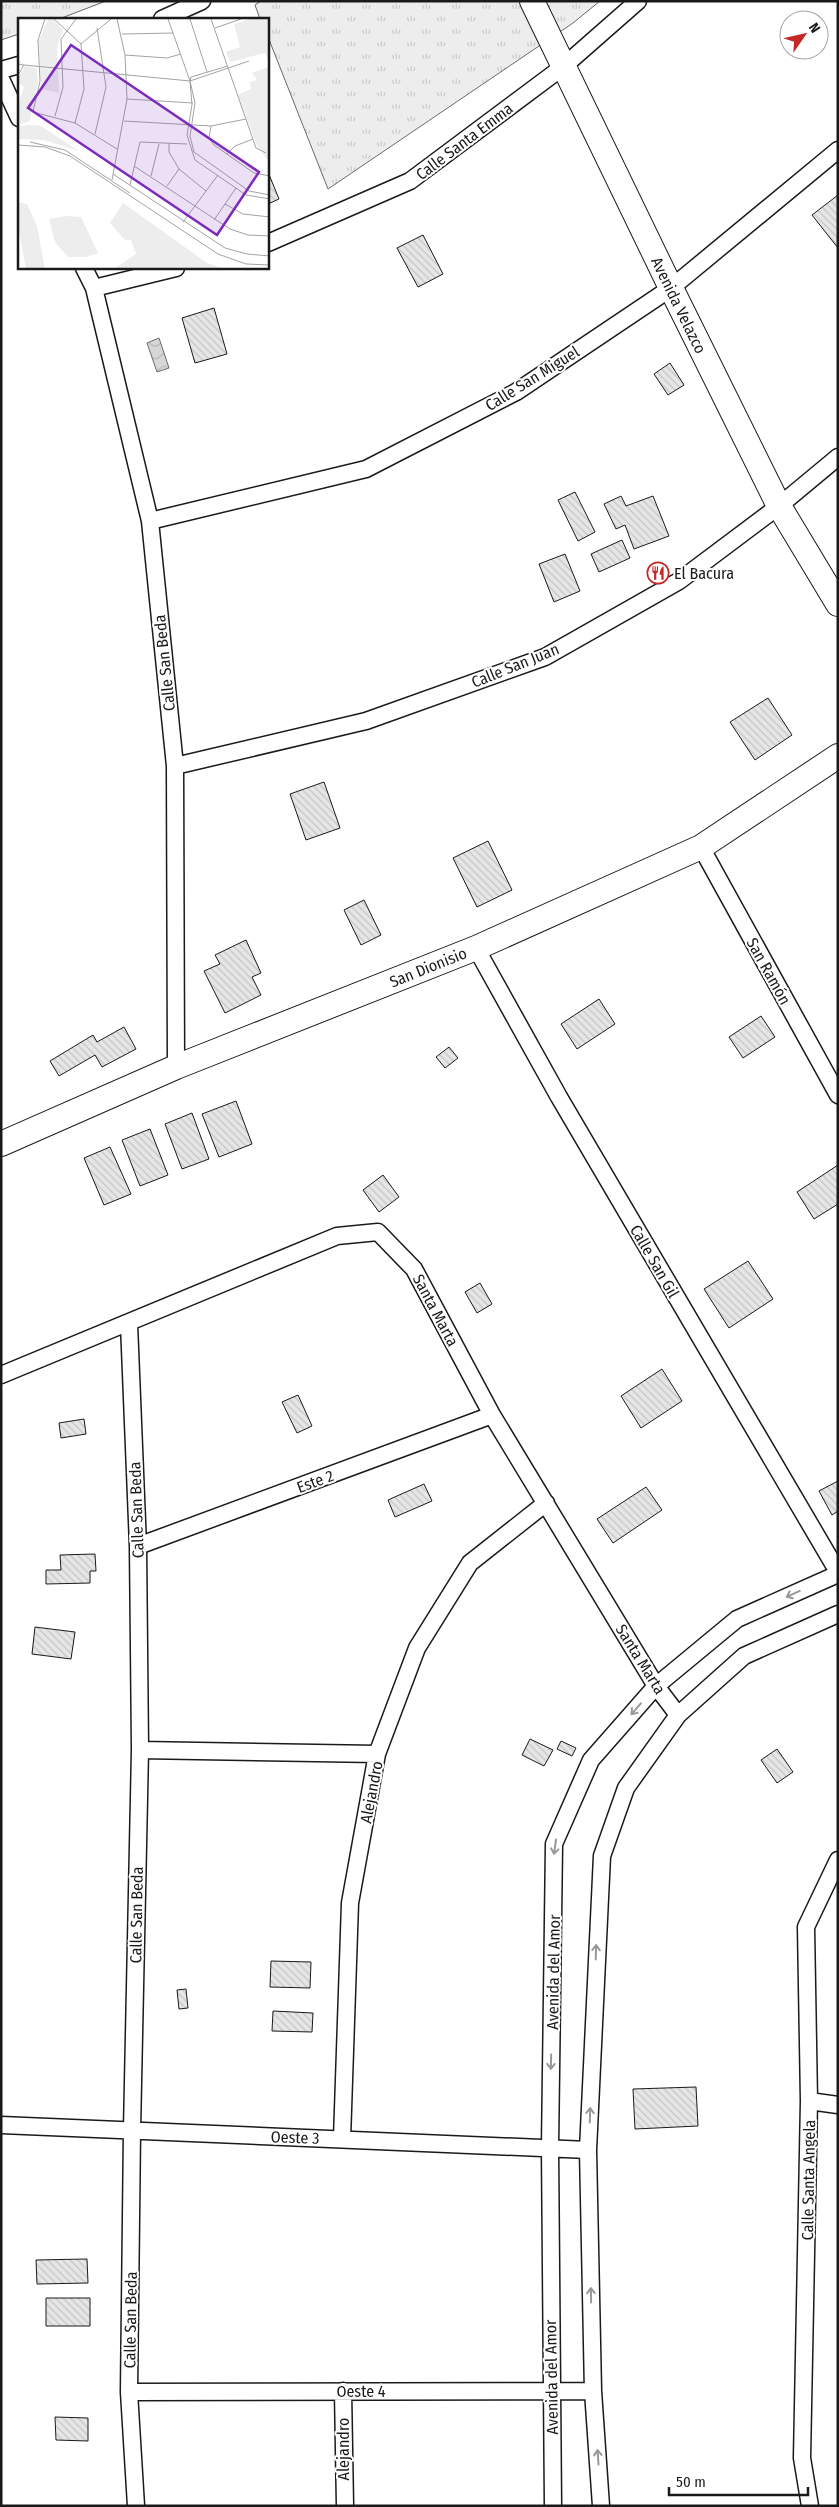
<svg xmlns="http://www.w3.org/2000/svg" width="839" height="2507" viewBox="0 0 839 2507" font-family="'Fira Sans Condensed',sans-serif">
<defs>
<pattern id="grass-tufts" width="24" height="20" patternUnits="userSpaceOnUse" patternTransform="scale(1.25)"><rect width="24" height="20" fill="#ededed"/><path d="M3 7l-1-3M5 7V3M7 7l1-3M15 17l-1-3M17 17v-4M19 17l1-3" fill="none" stroke="#cbcbcb"/></pattern>
<pattern id="water-waves" width="16" height="10" patternUnits="userSpaceOnUse" patternTransform="scale(1.25)"><rect width="16" height="10" fill="#d7d7d7"/><path d="M0 5q4-4 8 0t8 0" fill="none" stroke="#b8b8b8"/></pattern>
<pattern id="building-back-hatch" width="6" height="6" patternUnits="userSpaceOnUse" patternTransform="scale(1.25)"><rect width="6" height="6" fill="#e6e6e6"/><path d="M-1 5l2 2M0 0l6 6M5-1l2 2" fill="none" stroke="#c5c5c5"/></pattern>
</defs>
<rect width="100%" height="100%" fill="#fff"/>
<path fill="url(#grass-tufts)" stroke="#6a6a6a" d="M1 1H106L59 19H19V34L1 40Z
M261 1H600L573 23 328 189 268 37V19H260L255 5Z"/>
<path fill="url(#water-waves)" stroke="#6a6a6a" d="M159 338 169 368 157 372 147 343Z"/>
<path fill="url(#building-back-hatch)" stroke="#1a1a1a" d="M268 172 279 199 268 204Z
M838 195V248L812 215Z
M423 235 443 274 418 287 397 248Z
M214 308 227 354 195 363 182 318Z
M670 363 684 385 668 395 654 374Z
M575 492 595 532 578 541 558 500Z
M621 496 626 506 653 496 669 536 634 549 625 525 616 529 604 504Z
M622 540 630 558 599 572 591 554Z
M565 554 580 591 554 602 539 564Z
M768 698 792 735 755 760 730 722Z
M324 782 340 828 306 840 290 794Z
M488 841 512 890 477 907 453 858Z
M364 900 381 935 361 945 344 910Z
M246 940 261 973 252 977 261 995 225 1013 204 971 220 964 215 955Z
M599 999 615 1024 577 1049 561 1024Z
M761 1016 775 1037 743 1058 729 1037Z
M124 1027 136 1049 102 1067 95 1055 59 1076 50 1061 93 1035 97 1042Z
M449 1047 458 1058 445 1068 436 1057Z
M236 1101 252 1144 219 1157 202 1114Z
M192 1113 209 1159 182 1169 165 1124Z
M150 1129 168 1175 140 1186 122 1140Z
M110 1147 131 1194 104 1205 84 1158Z
M838 1165V1204L814 1219 797 1192Z
M383 1175 399 1197 379 1212 363 1190Z
M748 1261 773 1299 729 1328 704 1289Z
M480 1283 492 1304 477 1313 465 1292Z
M662 1369 682 1401 641 1428 621 1396Z
M298 1395 312 1426 297 1433 282 1402Z
M84 1419 86 1434 61 1438 59 1423Z
M838 1481V1511L832 1515 819 1491Z
M424 1484 432 1501 395 1517 388 1500Z
M646 1487 662 1510 613 1543 597 1519Z
M95 1554 96 1571H90V1583L46 1584V1570H61L60 1555Z
M35 1627 75 1632 71 1659 32 1654Z
M530 1739 553 1750 544 1766 522 1755Z
M561 1741 576 1748 572 1756 557 1749Z
M777 1749 793 1772 777 1783 761 1760Z
M271 1961 311 1962 310 1988 270 1987Z
M186 1989 188 2008 179 2009 177 1990Z
M273 2011 313 2013 312 2032 272 2031Z
M696 2087 698 2126 635 2129 633 2089Z
M87 2259 88 2283 37 2284 36 2260Z
M46 2298H90V2326H46Z
M55 2417 88 2418V2441L56 2440Z"/>
<g fill="none" stroke-linecap="round" stroke-linejoin="round">
<g stroke="#1a1a1a" stroke-width="19">
<path id="street" d="M162 19 202 1
M1 70 19 65
M1 79 19 118
M268 243 410 181 564 66 638 1
M84 268 94 288 150 521 175 766 176 1067
M94 288 176 268
M150 521 366 469 516 392 671 288 838 150
M175 766 366 721 545 657 679 581 779 506 838 457
M701 847 838 1095
M476 948 559 1097 838 1572
M129 1324 138 1546 140 1750 132 2130 129 2392 136 2506
M1 1375 337 1236 378 1232 414 1269 492 1415 656 1686 678 1715
M138 1546 492 1415
M140 1750 377 1754
M809 2101 838 2105
M1 2125 588 2150
M342 2139 350 1903 377 1754 417 1648 470 1563 546 1503
M343 2391 345 2506
M129 2392 593 2391
M553 2506 550 2148 554 1844 591 1760 656 1686 737 1619 838 1574
M601 2506 593 2391 588 2150 602 1856 626 1788 678 1715 744 1656 838 1614
M810 2506 802 2458 809 2101 806 1927 838 1860"/>
</g>
<g stroke="#1a1a1a" stroke-width="26">
<path id="secondary" d="M532 1 671 288 779 506 838 604
M1 1144 176 1067 476 948 701 847 838 756"/>
</g>
<use href="#street" stroke="#fff" stroke-width="16"/>
<use href="#secondary" stroke="#fff" stroke-width="24"/>
</g>
<defs><path id="oneway-shaft" d="M-6 0H5M1.5-3L5.5 0L1.5 3" fill="none" stroke-width="1.6" stroke-linecap="round" stroke-linejoin="round" transform="scale(1.25)"/></defs>
<g stroke="#989898">
<use href="#oneway-shaft" transform="translate(793 1594) rotate(156)"/>
<use href="#oneway-shaft" transform="translate(636 1709) rotate(131)"/>
<use href="#oneway-shaft" transform="translate(555 1847) rotate(98)"/>
<use href="#oneway-shaft" transform="translate(596 1952) rotate(-88)"/>
<use href="#oneway-shaft" transform="translate(551 2062) rotate(91)"/>
<use href="#oneway-shaft" transform="translate(590 2115) rotate(-88)"/>
<use href="#oneway-shaft" transform="translate(591 2295) rotate(-91)"/>
<use href="#oneway-shaft" transform="translate(598 2457) rotate(-94)"/>
</g>
<defs>
<g id="restaurant-ring" transform="scale(1.125)"><circle r="9.5" fill="#fff" stroke="#c62828" stroke-width="1.5"/><path d="M-5-6h1v4h1v-4h1v4h1v-4h1v5L-1.5 .5V6h-2V.5L-5-1ZM5-6V6H3V1.5H1.5Q1.5-4 5-6Z" fill="#c62828"/></g>
</defs>
<g fill-rule="evenodd">
<use href="#restaurant-ring" x="658" y="573"/>
</g>
<g text-anchor="middle" stroke-width="4" stroke-linejoin="round" paint-order="stroke">
<g font-size="16" fill="#1a1a1a" stroke="#fff">
<text transform="translate(464 141) rotate(-37)" y="6">Calle Santa Emma</text>
<text transform="translate(679 305) rotate(64)" y="6">Avenida Velazco</text>
<text transform="translate(532 378) rotate(-32)" y="6">Calle San Miguel</text>
<text transform="translate(164 663) rotate(-96)" y="6">Calle San Beda</text>
<text transform="translate(515 665) rotate(-22)" y="6">Calle San Juan</text>
<text transform="translate(428 967) rotate(-22)" y="6">San Dionisio</text>
<text transform="translate(769 971) rotate(61)" y="6">San Ramón</text>
<text transform="translate(655 1261) rotate(60)" y="6">Calle San Gil</text>
<text transform="translate(436 1310) rotate(62)" y="6">Santa Marta</text>
<text transform="translate(315 1481) rotate(-20)" y="6">Este 2</text>
<text transform="translate(136 1510) rotate(-92)" y="6">Calle San Beda</text>
<text transform="translate(641 1659) rotate(58)" y="6">Santa Marta</text>
<text transform="translate(371 1792) rotate(-79)" y="6">Alejandro</text>
<text transform="translate(136 1915) rotate(-89)" y="6">Calle San Beda</text>
<text transform="translate(553 1972) rotate(-89)" y="6">Avenida del Amor</text>
<text transform="translate(295 2137) rotate(2)" y="6">Oeste 3</text>
<text transform="translate(808 2180) rotate(-89)" y="6">Calle Santa Angela</text>
<text transform="translate(130 2320) rotate(-89)" y="6">Calle San Beda</text>
<text transform="translate(551 2377) rotate(-91)" y="6">Avenida del Amor</text>
<text x="361" y="2397">Oeste 4</text>
<text transform="translate(343 2449) rotate(-90)" y="6">Alejandro</text>
</g>
<g font-size="16" fill="#1a1a1a" stroke="#fff" text-anchor="start">
<text x="674" y="579">El Bacura</text>
</g>
</g>
<g transform="translate(18 18)">
<rect width="251" height="251" fill="#fff"/>
<path d="M30 1H35L45 12 39 29 41 75 23 71 21 22ZM232 1H251V45L247 35 212 44 208 34 222 29 216 6ZM7 48 19 50 20 64 12 103 0 107V86L6 69 0 65V60ZM251 49V144L239 128 220 77 233 71 232 64 239 62 234 55ZM12 107 23 108 61 133 26 122 0 121V108ZM105 185 189 245 206 251H96L118 236 113 222H107L92 205Z" fill="#ededed"/>
<path d="M0 184 9 186 19 208 27 251H8L0 208ZM48 198 63 199 80 235 69 239H50L37 224 31 201Z" fill="#ededed"/>
<path fill="none" stroke="#a3a3a3" stroke-width="1" d="M27 1 20 22 22 63 15 94 57 105 99 131M36 1 63 26 66 71 57 105M172 1 189 54M193 1 238 130 248 135M197 10 223 1M104 16 155 15M63 26 93 1M107 37 149 40 163 36M0 46 6 47 0 57M6 47 172 63 150 1M210 48 173 59 172 63 231 43M109 81 175 85M37 98 45 69 43 21 58 1M106 103 193 108 228 101M193 108 191 120 196 127 236 155 252 158M77 116 88 69 79 10M12 124 47 132 112 175M151 125V134L161 151 188 173M0 127 27 129 52 138 200 236 228 246 252 247M209 136 217 128 235 121M116 148 212 211 230 217 252 218M95 156 207 230 229 236 252 238M133 158 141 126M94 162 109 81 107 37 99 1M112 167 122 124 169 126M149 168 161 151M252 177 231 173 176 134 172 118 177 85 172 63 174 87 169 117 177 142 228 177 252 181M207 186 225 196 252 199M196 202 218 170M165 204 200 157"/>
<path fill="#7b2cbf" fill-opacity="0.15" stroke="#7b2cbf" stroke-width="2.5" d="M53 27 241 154 199 217 10 90Z"/>
<rect width="251" height="251" fill="none" stroke="#1a1a1a" stroke-width="2.5"/>
</g>
<rect width="839" height="2507" fill="none" stroke="#1a1a1a" stroke-width="5"/>
<g transform="translate(804 35) rotate(56)"><circle r="24" fill="#ffffff" stroke="#a3a3a3"/>
<path d="M0-4L9 19L0 12L-9 19Z" fill="#c62828"/>
<text y="-8" font-size="14" font-weight="bold" text-anchor="middle" fill="#1a1a1a">N</text>
</g>
<path d="M669 2487v8h139v-8" fill="none" stroke="#1a1a1a" stroke-width="2.5"/>
<text x="676" y="2487" font-size="15" fill="#1a1a1a" stroke="#ffffff" stroke-width="4" paint-order="stroke">50 m</text>
</svg>
